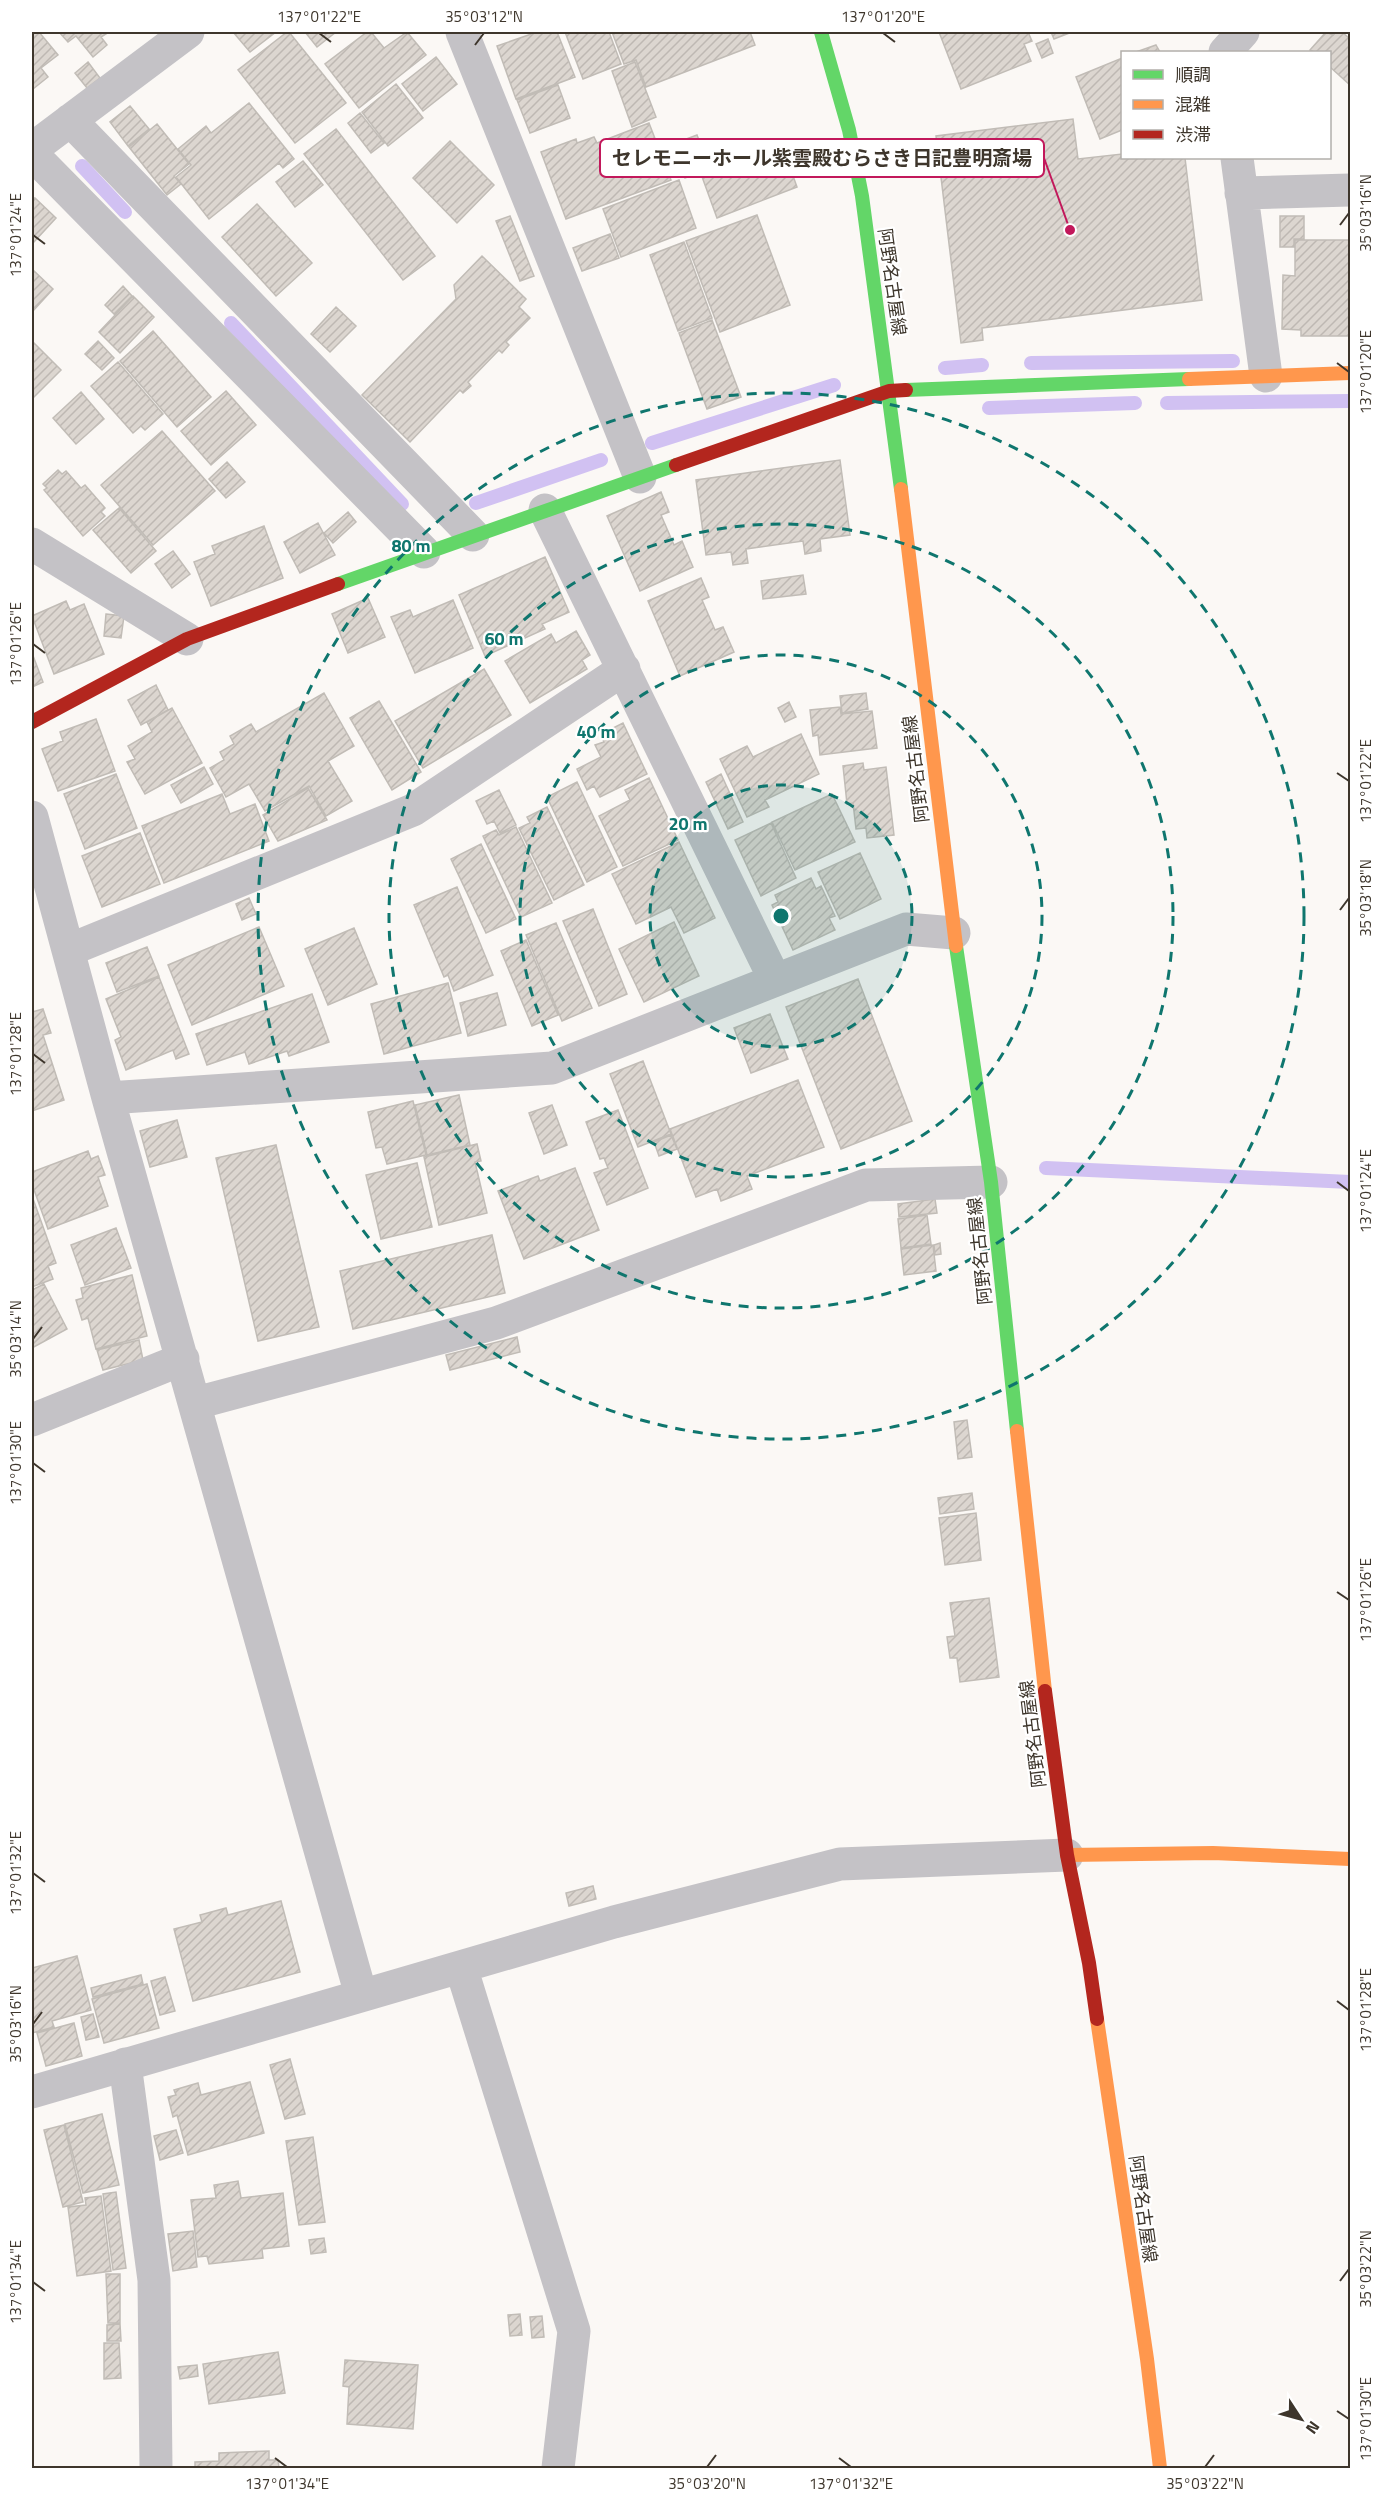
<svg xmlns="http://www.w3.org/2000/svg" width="1382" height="2500" viewBox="0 0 1382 2500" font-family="'Titillium Web','Noto Sans JP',sans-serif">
<defs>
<pattern id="building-hatch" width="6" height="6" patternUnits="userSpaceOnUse" patternTransform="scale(1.5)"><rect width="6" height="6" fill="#dcd6d0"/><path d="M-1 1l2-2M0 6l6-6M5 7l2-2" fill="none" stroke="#beb8b3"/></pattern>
</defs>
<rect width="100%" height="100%" fill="#fbf8f5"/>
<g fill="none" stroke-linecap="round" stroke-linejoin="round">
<path stroke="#d1c1f2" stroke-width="14" d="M82 166 125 212
M231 323 402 504
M1031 363 1233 361
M945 368 982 365
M1167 403 1350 401
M989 408 1135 403
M652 443 834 385
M476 503 601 460
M1046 1168 1350 1182"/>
</g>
<path fill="url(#building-hatch)" stroke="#c1bcb6" stroke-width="1.5" d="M32 32H39L58 55 41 68 48 77 33 89Z
M59 32H109L101 37 107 45 93 57 76 36 68 42Z
M233 32H276L250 52Z
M287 32H289L346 103 295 143 238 70Z
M305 32H336L317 47Z
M367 32H371L384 48 407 32 426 55 359 108 325 64Z
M537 32H557L575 77 516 99 497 46Z
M565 32H609L621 64 583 79Z
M612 32H750L755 45 646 87 636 60 624 64Z
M939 32H1028L1032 41 1024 44 1031 61 961 89Z
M1051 32H1072L1054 39Z
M1326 32 1333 35 1336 32H1342L1350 39V85L1330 67V52H1314L1310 50Z
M1048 39 1053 53 1042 58 1036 44Z
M1156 45 1160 52H1136Z
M436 57 457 84 423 111 402 84Z
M1122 58V130L1100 139 1076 77Z
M88 62 100 78 87 88 75 73Z
M635 62 656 117 632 127 612 71Z
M396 84 423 118 388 146 362 112Z
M558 85 570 118 530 133 517 100Z
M249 103 294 159 283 168 279 163 209 219 176 177 191 165 178 149 206 126 211 133Z
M130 106 149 129 128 146 110 122Z
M360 113 384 143 371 153 348 123Z
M1073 119 1078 159 1122 154V158H1185L1202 300 982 328 983 340 961 343 936 136Z
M649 123 671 180 566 219 541 152 576 139 577 143 594 137 597 143Z
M157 124 189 164 174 176 181 184 167 195 129 147Z
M336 129 435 256 403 280 304 154Z
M697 135 710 168 685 178 673 144Z
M450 141 494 185 457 223 413 178Z
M773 148 778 163 787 159 797 187 717 218 701 174Z
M303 161 323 185 295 207 276 182Z
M679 180 696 228 621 257 603 209Z
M32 198H35L56 218 32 244Z
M257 204 312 263 276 296 222 237Z
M757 215 790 305 720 332 686 241Z
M510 216 534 276 520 281 496 221Z
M1280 216H1304V239H1294V247H1280Z
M610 234 619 258 582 271 573 248Z
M1295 240H1350V336H1301V330L1282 329 1283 275 1295 276Z
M684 242 712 318 678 331 650 255Z
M482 256 526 299 519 307 530 318 506 342 509 345 502 353 499 350 468 382 471 386 463 393 460 390 410 442 362 395 456 299 454 285Z
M32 269 53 289 32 312Z
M123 286 132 296 114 314 105 305Z
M133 296 154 317 120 353 99 332Z
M336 307 356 326 330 352 311 334Z
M712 320 741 397 707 409 679 333Z
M153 331 211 397 177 427 120 361Z
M32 341 61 370 32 399Z
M98 341 114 358 102 370 85 354Z
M118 362 163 414 145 430 141 426 133 433 91 386Z
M226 391 256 425 211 465 181 431Z
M81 392 104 419 76 444 53 418Z
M162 431 215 491 153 545 101 485Z
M840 460 850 535 820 539 821 551 805 554 803 541 746 549 748 563 733 565 731 552 706 555 696 480Z
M227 462 245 482 226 498 209 479Z
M58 470 62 474 66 471 81 488 85 485 105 508 101 512 105 516 83 536 44 490 47 488 43 484Z
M661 492 669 512 661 515 674 545 682 541 693 567 640 591 607 516Z
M119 508 156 551 131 573 93 530Z
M348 512 356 522 333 543 324 533Z
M318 523 335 555 300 573 284 542Z
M264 526 283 578 211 606 194 562 215 554 212 546Z
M173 551 190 574 172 588 155 564Z
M545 557 569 612 542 624 545 629 485 656 459 595Z
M803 575 806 594 763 599 761 581Z
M701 578 709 597 702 600 715 630 723 627 734 652 680 676 648 601Z
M368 598 385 637 348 653 332 614Z
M453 600 473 648 415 673 391 617 410 610 413 617Z
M66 601 70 610 84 604 104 654 54 674 32 616Z
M106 614 124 616 121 638 104 636Z
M576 631 590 655 582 660 587 669 530 703 505 661 551 634 556 643Z
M32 653 43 682 32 687Z
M484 669 511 715 423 768 395 721Z
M156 685 168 710 141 725 128 700Z
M324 693 354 746 328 761 352 801 326 816 309 786 265 811 249 784 226 797 210 768 224 760 220 752 234 744 230 736 251 724 256 732Z
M866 693 868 709 842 713 840 696Z
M379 701 421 772 392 790 350 718Z
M789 702 796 717 785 722 778 708Z
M840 707 841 714 872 711 877 748 820 755 818 735 813 736 810 710Z
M172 708 202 763 145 794 127 762 135 759 128 746 152 732 147 722Z
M96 719 115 771 58 791 42 749 63 741 60 732Z
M623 723 647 774 600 797 594 786 587 790 577 769 601 757 595 745 604 742 601 734Z
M801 734 819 774 765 800 769 807 747 817 720 759 747 746 753 757Z
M863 763 864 770 886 767 894 835 867 838 866 828 856 829 853 803 847 804 843 766Z
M204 767 213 784 181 803 171 785Z
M116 774 137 828 85 849 64 794Z
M721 774 743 822 728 829 706 782Z
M649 778 678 840 623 866 599 816 630 800 625 790Z
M577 782 617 867 587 882 547 797Z
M308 788 327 820 278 841 263 815Z
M499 790 516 825 500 833 494 821 487 824 476 801Z
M222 794 230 814 255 804 269 841 164 883 142 826Z
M832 794 855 842 795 870 772 822Z
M547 807 584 885 554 900 519 828 530 823 527 817Z
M771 823 796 878 761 896 735 840Z
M516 827 552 903 521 917 483 836 496 830 499 835Z
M140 833 160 884 102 907 82 856Z
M679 842 715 918 684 933 671 907 636 924 612 874Z
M481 844 516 919 486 933 451 859Z
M860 853 881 899 840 919 818 872Z
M811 878 816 889 821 886 835 916 829 918 835 930 793 950 772 905 778 902 775 895Z
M457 887 493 975 454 991 448 975 444 977 414 905Z
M249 898 256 914 242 920 236 904Z
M593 909 627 994 599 1006 563 921Z
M674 922 699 976 644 1002 619 949Z
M556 923 592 1008 562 1021 526 935Z
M259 927 284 986 192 1025 168 965Z
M354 928 377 984 328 1005 305 949Z
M526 940 558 1015 532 1026 501 951Z
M147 947 159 976 117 992 106 963Z
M159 977 189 1054 176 1059 173 1050 126 1070 115 1040 121 1037 106 999Z
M858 979 912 1121 841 1149 786 1007Z
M448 983 461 1033 384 1054 371 1004Z
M497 993 506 1025 468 1036 460 1003Z
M312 994 329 1042 289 1056 287 1051 249 1064 245 1052 207 1065 196 1034Z
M43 1009 51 1033 43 1035 64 1100 32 1111V1012Z
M770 1014 788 1059 751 1073 734 1028Z
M643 1061 671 1134 638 1147 610 1074Z
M798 1080 824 1147 747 1176 752 1189 721 1201 717 1189 696 1197 670 1129Z
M459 1095 470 1145 427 1155 415 1105Z
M413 1101 426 1155 387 1164 382 1147 376 1148 368 1112Z
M552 1105 567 1145 544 1154 529 1113Z
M618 1110 648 1188 607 1205 594 1173 608 1168 604 1158 600 1159 586 1122Z
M177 1120 187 1157 150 1167 140 1131Z
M671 1135 677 1149 659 1156 654 1142Z
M477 1144 481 1161 475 1162 487 1213 439 1225 424 1157Z
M276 1145 319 1327 258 1341 216 1158Z
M88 1151 91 1159 98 1156 105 1175 98 1177 108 1206 48 1229 32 1184V1172Z
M417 1163 432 1227 381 1239 366 1175Z
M575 1168 599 1230 524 1259 498 1191 538 1176 540 1181Z
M32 1196 56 1263 48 1266 53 1279 32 1287Z
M935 1199 937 1213 899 1217 898 1204Z
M927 1215 931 1244 901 1248 898 1219Z
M116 1228 131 1268 85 1285 71 1245Z
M492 1235 505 1293 353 1329 340 1271Z
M940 1243 941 1254 935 1255 934 1245Z
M933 1245 936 1271 904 1275 901 1249Z
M132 1275 147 1336 96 1349 88 1318 82 1320 76 1300 83 1298 81 1288Z
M44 1284 67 1329 32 1348V1290Z
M517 1337 520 1352 450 1370 446 1355Z
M139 1340 143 1360 103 1370 97 1350Z
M967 1420 972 1457 958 1459 954 1422Z
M972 1493 974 1509 940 1514 938 1498Z
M976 1513 981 1560 945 1565 939 1518Z
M989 1598 999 1677 960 1682 957 1658H950L947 1637 955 1636 950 1603Z
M593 1886 596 1899 569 1906 566 1893Z
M281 1901 300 1972 193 2001 174 1929 202 1922 200 1915 226 1908 228 1915Z
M77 1956 91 2010 52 2021 54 2027 32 2033V1968Z
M141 1975 143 1984 93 1997 91 1988Z
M165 1977 175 2011 160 2015 151 1981Z
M147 1984 159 2028 104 2043 92 1999Z
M93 2014 99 2037 86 2040 81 2017Z
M74 2023 82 2056 46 2066 37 2033Z
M290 2059 305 2114 285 2119 270 2065Z
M250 2082 264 2133 188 2155 177 2115 173 2117 168 2097 176 2095 174 2090 198 2083 201 2095Z
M102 2114 119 2185 83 2193 65 2124Z
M64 2125 83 2202 63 2207 44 2130Z
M176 2130 183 2153 160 2160 154 2136Z
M313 2137 325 2222 299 2225 286 2141Z
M238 2181 241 2198 283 2193 289 2246 262 2249 263 2258 209 2264 207 2256 198 2257 191 2200 216 2198 214 2185Z
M116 2192 126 2268 113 2270 103 2194Z
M101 2196 111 2271 77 2276 68 2207 86 2205 85 2198Z
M193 2231 197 2267 173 2271 168 2234Z
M324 2238 326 2252 311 2254 309 2240Z
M106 2274H120V2323H108Z
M520 2314 522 2335 510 2336 508 2315Z
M542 2316 544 2337 532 2338 530 2317Z
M120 2324 121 2341H107V2325Z
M104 2343H119L121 2378 104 2379Z
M278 2352 285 2393 209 2404 203 2364Z
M345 2360 418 2365 413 2429 347 2424 349 2387 343 2386Z
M197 2365 198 2376 180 2379 178 2367Z
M269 2451V2460H278L279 2468H195V2462L219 2461V2453Z"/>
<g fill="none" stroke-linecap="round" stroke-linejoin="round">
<path stroke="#c4c2c6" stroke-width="33" d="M462 32 640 477
M1225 52 1243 32
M70 120 473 535
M32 149 188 32
M32 154 424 552
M1237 158 1266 376
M1241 193 1350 190
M545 510 775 980
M32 544 187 639
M32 817 108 1098 361 1995
M69 950 413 810 624 669
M108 1098 552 1068 906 929 954 933
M196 1403 496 1323 866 1185 991 1182
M32 1420 183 1359
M461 1967 574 2331 558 2468
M125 2064 154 2280 156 2468
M32 2092 614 1922 840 1864 1067 1855"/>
<path stroke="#63d668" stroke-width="14" d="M821 32 849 130 862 196 901 489
M906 390 1189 379
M338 584 676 465
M956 946 991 1182 1017 1431"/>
<path stroke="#ff974d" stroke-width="14" d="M1189 379 1350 373
M901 489 956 946
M1017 1431 1045 1691
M1067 1855 1213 1853 1350 1859
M1097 2019 1147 2359 1160 2468"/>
<path stroke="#b3261e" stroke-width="14" d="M676 465 889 391 906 390
M32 722 187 639 338 584
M1045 1691 1067 1855 1089 1963 1097 2019"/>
</g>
<path fill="none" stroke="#3e362c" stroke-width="2" d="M319 33 331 42M883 33 895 42M475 45 484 33M1340 225 1349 213M33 235 45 244M1337 363 1349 372M33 644 45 653M1337 773 1349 781M1340 910 1349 898M33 1054 45 1063M1337 1182 1349 1191M33 1339 42 1327M33 1463 45 1472M1337 1592 1349 1600M33 1873 45 1882M1337 2001 1349 2010M33 2024 42 2012M1340 2281 1349 2269M33 2282 45 2291M1337 2411 1349 2419M275 2458 287 2467M839 2458 851 2467M707 2467 716 2455M1205 2467 1214 2455"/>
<circle cx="781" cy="916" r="131" fill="#0f766e" fill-opacity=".12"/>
<g fill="none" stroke="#0f766e" stroke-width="3" stroke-dasharray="10 8">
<circle cx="781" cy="916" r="131"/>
<circle cx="781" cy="916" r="261"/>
<circle cx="781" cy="916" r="392"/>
<circle cx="781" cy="916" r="523"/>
</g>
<g text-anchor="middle" stroke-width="4.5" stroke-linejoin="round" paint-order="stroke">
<g font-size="18" fill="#3e362c" stroke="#fff">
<text transform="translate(892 282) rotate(82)" y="6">阿野名古屋線</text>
<text transform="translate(916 769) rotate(-97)" y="6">阿野名古屋線</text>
<text transform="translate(980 1251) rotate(-96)" y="6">阿野名古屋線</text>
<text transform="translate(1033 1734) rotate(-97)" y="6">阿野名古屋線</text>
<text transform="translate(1143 2209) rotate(82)" y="6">阿野名古屋線</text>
</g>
</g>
<circle cx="781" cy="916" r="9" fill="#0f766e" stroke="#fff" stroke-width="3"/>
<g font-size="18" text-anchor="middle" font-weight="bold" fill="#0f766e" stroke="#fff" stroke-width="4.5" stroke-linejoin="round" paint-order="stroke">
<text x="411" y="552">80 m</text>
<text x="504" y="645">60 m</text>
<text x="596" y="738">40 m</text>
<text x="688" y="830">20 m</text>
</g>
<path fill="none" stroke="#c2185b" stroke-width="2" d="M1070 230L1044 158"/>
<circle fill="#c2185b" stroke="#fff" stroke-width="2" cx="1070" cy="230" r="6"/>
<rect fill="#fff" stroke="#c2185b" stroke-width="2" x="600" y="139" width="444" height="38" rx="6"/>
<g font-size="20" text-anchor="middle" font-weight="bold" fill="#3e362c">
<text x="822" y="165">セレモニーホール紫雲殿むらさき日記豊明斎場</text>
</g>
<rect width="1382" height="2500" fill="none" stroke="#ffffff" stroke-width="66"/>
<rect x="1121" y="51" width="210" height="108" fill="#ffffff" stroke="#b2afab" stroke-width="1.5"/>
<rect x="1133" y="70" width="30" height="9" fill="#63d668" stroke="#b2afab" stroke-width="1.5"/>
<text x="1175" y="81" font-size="18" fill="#3e362c">順調</text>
<rect x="1133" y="100" width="30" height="9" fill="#ff974d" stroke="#b2afab" stroke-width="1.5"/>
<text x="1175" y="111" font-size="18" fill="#3e362c">混雑</text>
<rect x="1133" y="130" width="30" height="9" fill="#b3261e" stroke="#b2afab" stroke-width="1.5"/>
<text x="1175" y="141" font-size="18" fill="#3e362c">渋滞</text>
<g transform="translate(1301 2419) rotate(126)" stroke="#ffffff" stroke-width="4.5" paint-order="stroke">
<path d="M0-4.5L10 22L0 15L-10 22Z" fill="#3e362c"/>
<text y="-9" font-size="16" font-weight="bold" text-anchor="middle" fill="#3e362c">N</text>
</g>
<rect x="33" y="33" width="1316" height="2434" fill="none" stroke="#3e362c" stroke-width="2"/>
<g font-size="15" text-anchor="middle" fill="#3e362c">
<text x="319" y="22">137°01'22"E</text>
<text x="484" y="22">35°03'12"N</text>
<text x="883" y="22">137°01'20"E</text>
<text transform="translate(1366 213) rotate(-90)" y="5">35°03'16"N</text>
<text transform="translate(16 235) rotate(-90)" y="5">137°01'24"E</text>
<text transform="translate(1366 372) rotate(-90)" y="5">137°01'20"E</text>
<text transform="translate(16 644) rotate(-90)" y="5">137°01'26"E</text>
<text transform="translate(1366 781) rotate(-90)" y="5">137°01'22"E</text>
<text transform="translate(1366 898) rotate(-90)" y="5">35°03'18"N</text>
<text transform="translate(16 1054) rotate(-90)" y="5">137°01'28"E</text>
<text transform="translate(1366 1191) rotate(-90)" y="5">137°01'24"E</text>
<text transform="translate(16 1339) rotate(-90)" y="5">35°03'14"N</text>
<text transform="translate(16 1463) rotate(-90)" y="5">137°01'30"E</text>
<text transform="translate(1366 1600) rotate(-90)" y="5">137°01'26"E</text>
<text transform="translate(16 1873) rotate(-90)" y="5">137°01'32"E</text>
<text transform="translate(1366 2010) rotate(-90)" y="5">137°01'28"E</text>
<text transform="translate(16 2024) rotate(-90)" y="5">35°03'16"N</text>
<text transform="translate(1366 2269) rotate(-90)" y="5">35°03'22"N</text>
<text transform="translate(16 2282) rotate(-90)" y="5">137°01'34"E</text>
<text transform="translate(1366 2419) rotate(-90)" y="5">137°01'30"E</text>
<text x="287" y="2489">137°01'34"E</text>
<text x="707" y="2489">35°03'20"N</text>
<text x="851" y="2489">137°01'32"E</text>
<text x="1205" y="2489">35°03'22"N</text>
</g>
</svg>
